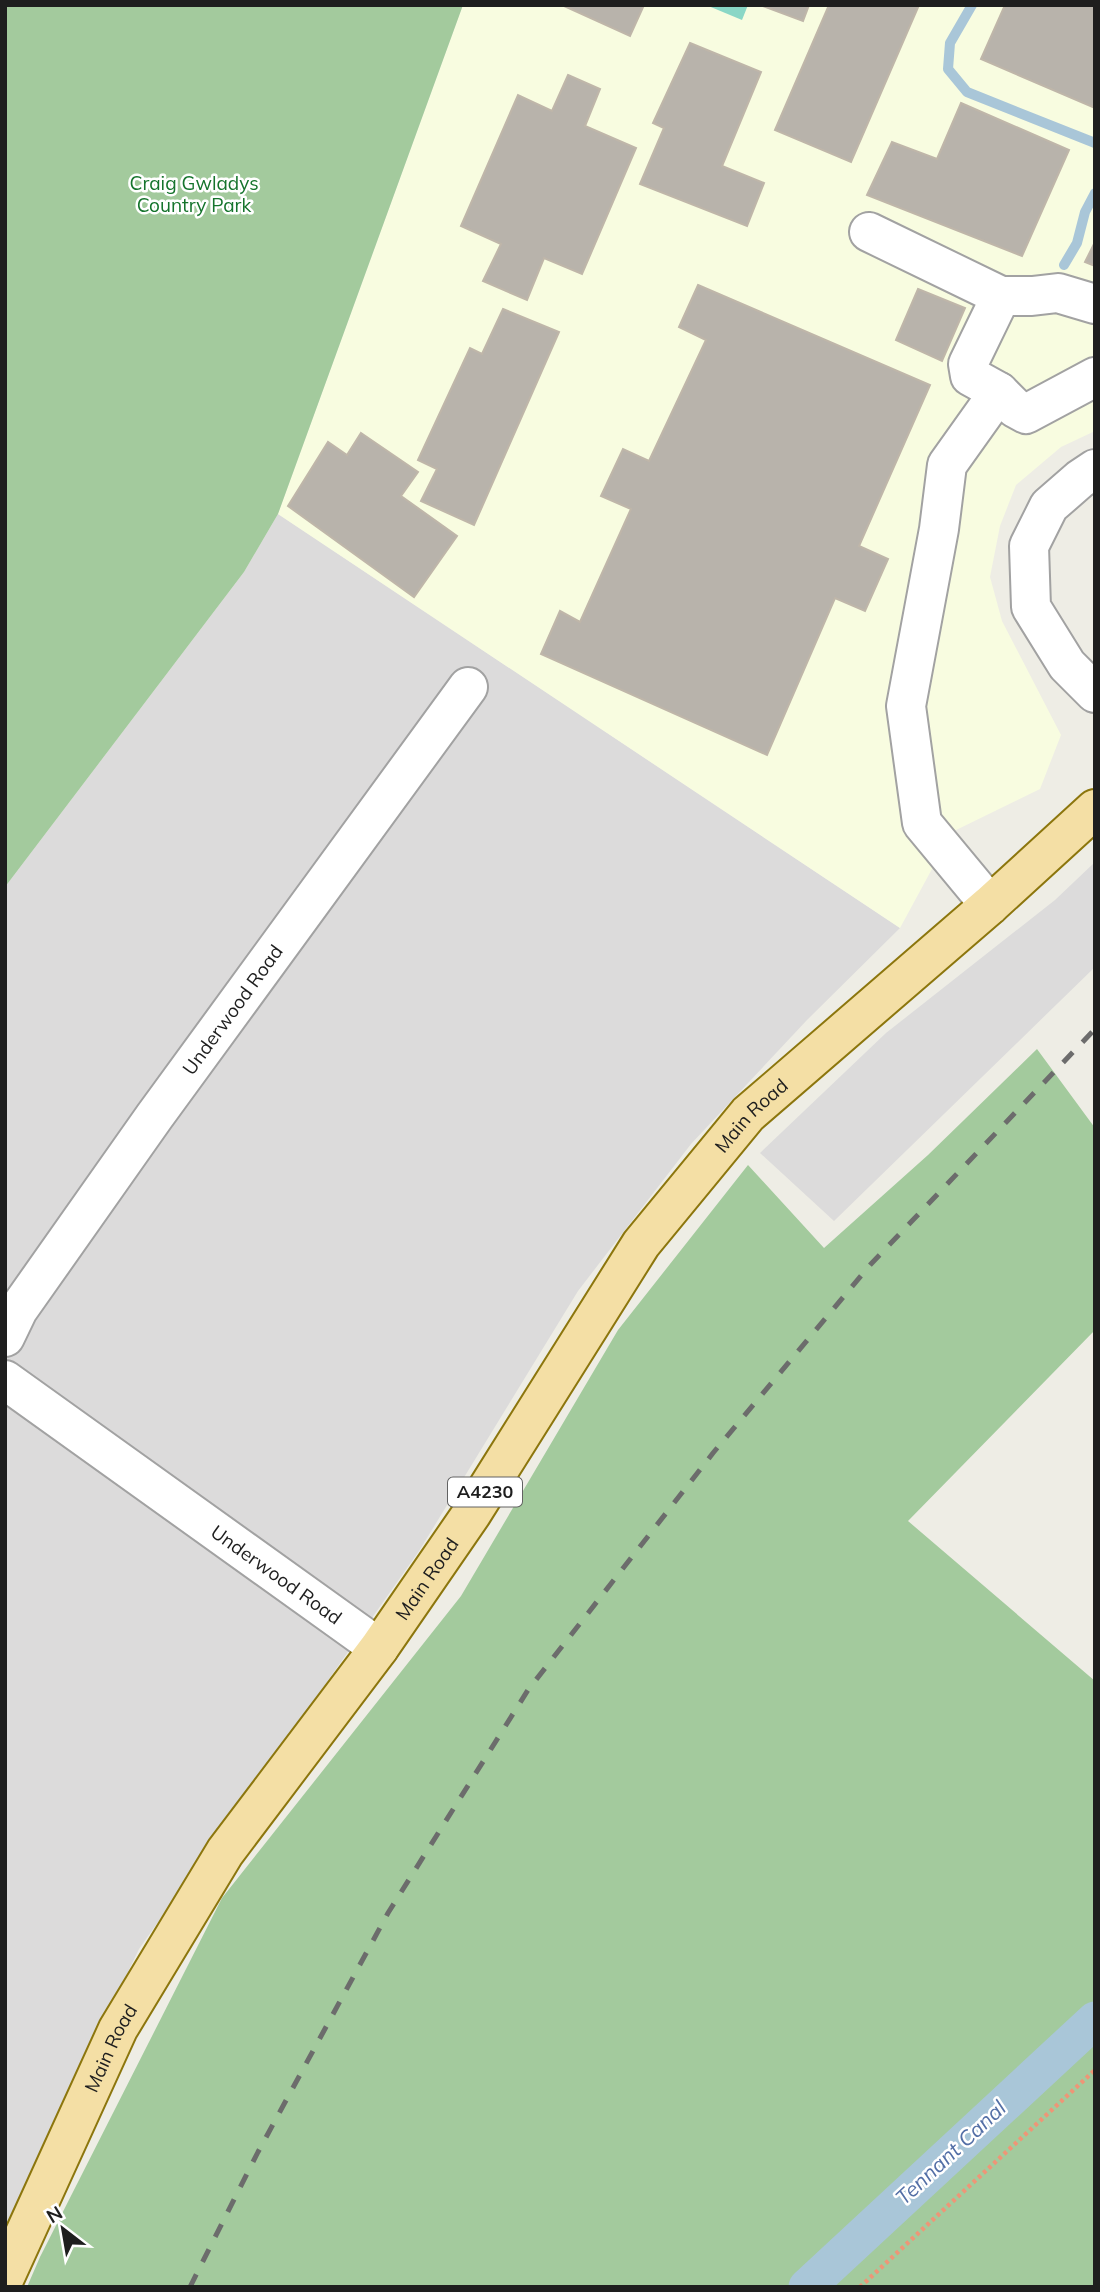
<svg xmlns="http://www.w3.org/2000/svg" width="1100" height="2292" viewBox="0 0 1100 2292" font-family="Mulish,sans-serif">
<rect width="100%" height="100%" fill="#eeede5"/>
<path fill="#dcdbdb" d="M278 514 900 928 807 1020 691 1144 578 1291 419 1551 139 1949 5 2227V887L244 572Z
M1095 862V967L834 1221 760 1153 886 1033 1055 900Z"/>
<path fill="#f8fce0" d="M463 5H1095V431L1061 447 1016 485 1000 526 990 577 1002 621 1061 735 1040 789 952 832 900 928 278 514Z"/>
<path fill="#a3ca9d" d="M5 5H463L278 514 244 572 5 887Z
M1037 1049 1095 1128V1330L908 1521 1095 1681V2287H27L40 2257 222 1898 461 1596 618 1330 748 1165 824 1248 928 1155Z"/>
<path fill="#8ad7c6" d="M706 5H748L742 20Z"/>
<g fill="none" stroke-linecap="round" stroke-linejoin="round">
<path stroke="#a9c6d8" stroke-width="10" d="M972 5 950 43 948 69 967 92 1095 143
M1064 265 1077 243 1085 212 1095 193"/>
<path stroke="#a9c6d8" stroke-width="37" d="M807 2287 1095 2020"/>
</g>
<path fill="#b8b3ab" stroke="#bfb6a9" stroke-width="2" d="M562 5H644L630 36Z
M760 5H809L803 21Z
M829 5H919L851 162 775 130Z
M1005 5H1095V108L981 59Z
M690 43 761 72 722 166 764 183 747 226 640 184 664 128 653 123Z
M568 75 600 89 585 126 636 148 582 274 544 258 527 300 483 281 501 244 461 226 518 95 552 111Z
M961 103 1069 150 1022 256 867 195 892 142 937 159Z
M1095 242V266L1085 262Z
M698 285 930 385 859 546 888 559 865 611 835 598 767 755 541 654 560 611 580 622 631 509 601 496 623 449 649 461 706 340 679 327Z
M918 289 965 308 942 361 896 340Z
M503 309 559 332 474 525 421 501 437 469 418 460 470 348 482 354Z
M361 433 418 472 401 496 457 536 414 597 288 506 328 442 347 455Z"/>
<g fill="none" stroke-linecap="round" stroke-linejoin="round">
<g stroke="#a2a2a2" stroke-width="42">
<g id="minor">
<path d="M869 232 1001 296H1032L1058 293 1095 304"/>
<path d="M1001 296 968 364 970 376 999 392 1015 408 1026 414 1095 377"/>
<path d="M1095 469 1080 479 1049 506 1029 546 1031 607 1067 665 1095 693"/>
<path d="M990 905 922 823 906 706 939 529 947 465 999 392"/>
<path id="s1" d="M5 1337 18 1310 154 1117 468 687"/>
<path id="s2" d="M5 1380 379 1648"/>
</g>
</g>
<g stroke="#8c760d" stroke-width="42">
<g id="major">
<path id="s3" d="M5 2277 118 2029 225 1852 379 1648 472 1513 641 1244 748 1114 990 905 1095 809"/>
</g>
</g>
<path stroke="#ee9677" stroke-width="4.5" stroke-dasharray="3.5 3.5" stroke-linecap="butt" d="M860 2287 1095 2070"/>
<use href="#minor" stroke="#fff" stroke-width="38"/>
<use href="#major" stroke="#f4dfa5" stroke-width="38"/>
<path stroke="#6c6c6c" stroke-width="5" stroke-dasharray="14 14" stroke-linecap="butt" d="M190 2287 258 2152 388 1913 528 1690 713 1453 870 1265 1095 1029"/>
</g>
<g text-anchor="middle" stroke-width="5" stroke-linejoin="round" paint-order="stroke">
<rect fill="#fff" stroke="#626262" stroke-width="2" x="448" y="1477.5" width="74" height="29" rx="5"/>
<g font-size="18" font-weight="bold" fill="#1e1e1e">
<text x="485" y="1498">A4230</text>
</g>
<g font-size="19" fill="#15742c" stroke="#fff">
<text x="194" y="190">Craig Gwladys<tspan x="194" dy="22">Country Park</tspan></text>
</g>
<g font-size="19" fill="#1e1e1e" stroke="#fff">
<text dy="7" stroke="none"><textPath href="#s1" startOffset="399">Underwood Road</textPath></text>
<text dy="7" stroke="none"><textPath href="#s3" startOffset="1386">Main Road</textPath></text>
<text dy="7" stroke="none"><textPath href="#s2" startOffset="334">Underwood Road</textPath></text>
<text dy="7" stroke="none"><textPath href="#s3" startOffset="819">Main Road</textPath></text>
<text dy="7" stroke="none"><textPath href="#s3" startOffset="252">Main Road</textPath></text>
</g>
<g font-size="21" font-style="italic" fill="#536fa6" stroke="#fff">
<text transform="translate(951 2153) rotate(-43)" y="7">Tennant Canal</text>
</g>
</g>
<rect width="1100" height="2292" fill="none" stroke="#1e1e1e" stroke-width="14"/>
<g transform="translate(63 2229) rotate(329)" stroke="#ffffff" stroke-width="5" paint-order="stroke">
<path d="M0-5L12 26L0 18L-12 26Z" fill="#1e1e1e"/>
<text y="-10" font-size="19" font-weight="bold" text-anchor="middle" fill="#1e1e1e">N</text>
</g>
</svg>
